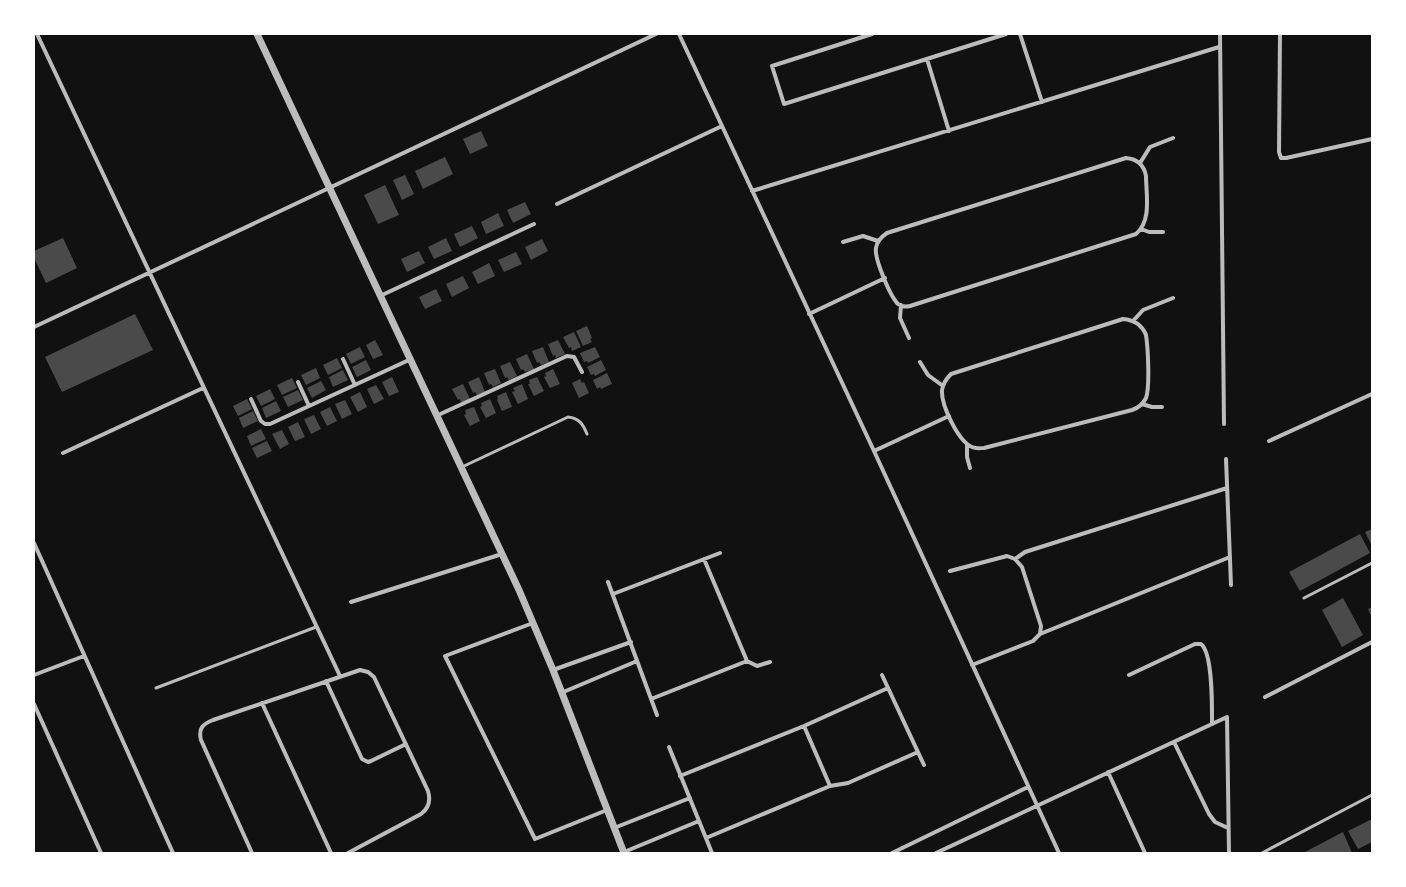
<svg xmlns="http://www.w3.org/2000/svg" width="1406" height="887" viewBox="0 0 1406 887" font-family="'PT Serif',serif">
<rect width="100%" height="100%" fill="#111"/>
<path fill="#4a4a4a" d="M481 131 488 146 470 154 463 139Z
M445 157 453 174 423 189 415 171Z
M405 175 414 194 402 200 393 180Z
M385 185 399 215 378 224 364 195Z
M525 202 531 214 513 223 507 210Z
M498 213 504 226 486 234 481 222Z
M472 226 478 238 460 247 454 234Z
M63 238 77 268 46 283 34 258V251Z
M446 238 452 251 434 259 428 247Z
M542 239 548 251 531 260 525 247Z
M419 251 425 263 407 272 401 259Z
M516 252 522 264 504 272 498 260Z
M489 263 495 276 478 284 472 272Z
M463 276 469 288 452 297 446 284Z
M436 289 442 301 425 309 419 297Z
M135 314 153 350 62 392 45 357Z
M587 326 592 338 590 339 592 342 583 346 576 331Z
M574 332 581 347 572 351 571 347 569 348 563 337Z
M375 340 383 355 373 359 366 345Z
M558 340 565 354 556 358 555 355 553 356 548 344Z
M360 347 365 357 351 364 346 354Z
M543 347 549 362 541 365 539 362 537 363 532 351Z
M595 347 600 357 588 363 587 361 584 362 580 353Z
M527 354 534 369 525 372 523 369 521 370 516 359Z
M337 358 342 368 328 375 323 365Z
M366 360 371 370 357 377 352 367Z
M601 360 606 370 595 376 594 374 591 375 587 367Z
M510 362 517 376 509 380 507 377 505 378 500 366Z
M316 368 320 378 306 385 301 375Z
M495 369 501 383 493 387 491 384 489 385 484 373Z
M553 369 560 384 550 388 544 377 546 376 545 373Z
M343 370 348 380 333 387 329 377Z
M607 373 612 384 601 389 600 387 597 389 593 380Z
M392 377 399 392 389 396 382 382Z
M479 377 485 392 477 395 475 392 473 393 468 382Z
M537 377 544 391 534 396 528 384H530L529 380Z
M292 378 297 388 282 395 277 385Z
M580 379 582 383 584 382 589 393 579 398 572 383Z
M321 381 326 390 312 398 307 388Z
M463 384 470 399 461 403 460 399 458 400 452 389Z
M522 384 528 399 518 404 512 392 515 391 513 388Z
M376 385 384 399 374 404 367 389Z
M270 389 275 399 261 406 256 396Z
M298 390 303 400 288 407 283 397Z
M360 392 367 407 358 412 350 397Z
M506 392 512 407 502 411 497 400 498 399 497 396Z
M247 399 252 409 238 416 233 406Z
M490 399 496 413 486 418 480 407 482 406 481 403Z
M345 400 352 414 342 419 335 404Z
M276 401 281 411 266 418 262 408Z
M330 407 337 421 327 426 320 412Z
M474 407 480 421 470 426 464 415 466 414 465 410Z
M253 411 258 421 243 428 239 418Z
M314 415 321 429 311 434 304 419Z
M298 422 305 437 295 441 288 427Z
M261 429 266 439 251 446 247 436Z
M282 430 289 444 280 449 272 434Z
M267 441 272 451 257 458 252 448Z
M1372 529V546L1365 532Z
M1360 534 1370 553 1300 591 1289 572Z
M1343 598 1363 635 1342 647 1322 610Z
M1372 607V618L1368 609Z
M1372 819V842L1358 849 1348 831Z
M1343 832 1352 853H1303Z"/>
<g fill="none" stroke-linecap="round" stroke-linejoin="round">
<path stroke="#bcbcbc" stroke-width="3" d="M462 467 568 417C579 418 583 424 587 434
M1304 598 1372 563
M156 688 316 627
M1262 853 1372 795"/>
<path stroke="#bcbcbc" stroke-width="4" d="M37 34 340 676
M679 34 874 451 1059 853
M872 34 772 66 784 104 1006 34
M1020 34 1042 102
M1220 34 1224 424
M1280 34 1279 152 1281 158H1286L1372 139
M927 59 949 131
M1126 158C1137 159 1144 165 1146 176 1146 194 1152 221 1136 234L910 306C906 307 902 307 898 304 890 296 874 258 876 248 877 241 881 237 887 233Z
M1140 163 1150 147 1173 138
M752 191 1219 47
M557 204 722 126
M1141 229 1149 232H1163
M843 242 863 236 878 241
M380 296 534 224
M901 305 900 318 909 338
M809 314 885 278
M1123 319C1135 320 1142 325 1146 335 1148 348 1150 387 1146 398 1143 404 1138 408 1132 410L984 448C980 448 976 449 972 447 958 441 941 405 942 390 943 384 946 379 951 374Z
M1133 321 1143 310 1173 298
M34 327 656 34
M343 359 355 385
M920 362 928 375 943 386
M298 382 309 406
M251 399 261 421 265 424H270L409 360
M1142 404 1152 407H1162
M436 416 567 356 574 357 582 372
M1269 441 1372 394
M967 444V457L970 468
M874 451 949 416
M63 453 203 388
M1226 459 1231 585
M34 543 173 853
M704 559 747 661
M1015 559 1025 552 1227 488
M950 571 1007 556 1015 559 1022 567 1041 626 1040 634 1033 641 972 665
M608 582 657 715
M613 594 720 553
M351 602 502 554
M533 623 445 656 535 839 607 810
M1040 634 1230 557
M747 661 757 666 770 662
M553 670 631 642
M34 675 84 656
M882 675 924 765
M1129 675 1195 644H1201C1213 653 1212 708 1212 724
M326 681 362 759 368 762 371 761 406 744
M561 693 637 661
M1265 697 1372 642
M651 699 747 661
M262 703 331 853
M34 704 101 853
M804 726 830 786
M1174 742 1209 814 1215 822 1228 828
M669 747 712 853
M1108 772 1145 853
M680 776 804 726 888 688
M614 828 690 798
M706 838 830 786 848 783 918 752
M624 852 699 821
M252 853 201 740C198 728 203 724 213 720L360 670 368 672 374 677 428 791C431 801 429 808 421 814L348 853
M892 853 1028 787
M936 853 1227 717 1229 853"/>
<path stroke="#bcbcbc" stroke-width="7" d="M257 34 519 590 553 670 624 853"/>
</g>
<rect width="1406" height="887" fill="none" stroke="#ffffff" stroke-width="70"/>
</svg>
